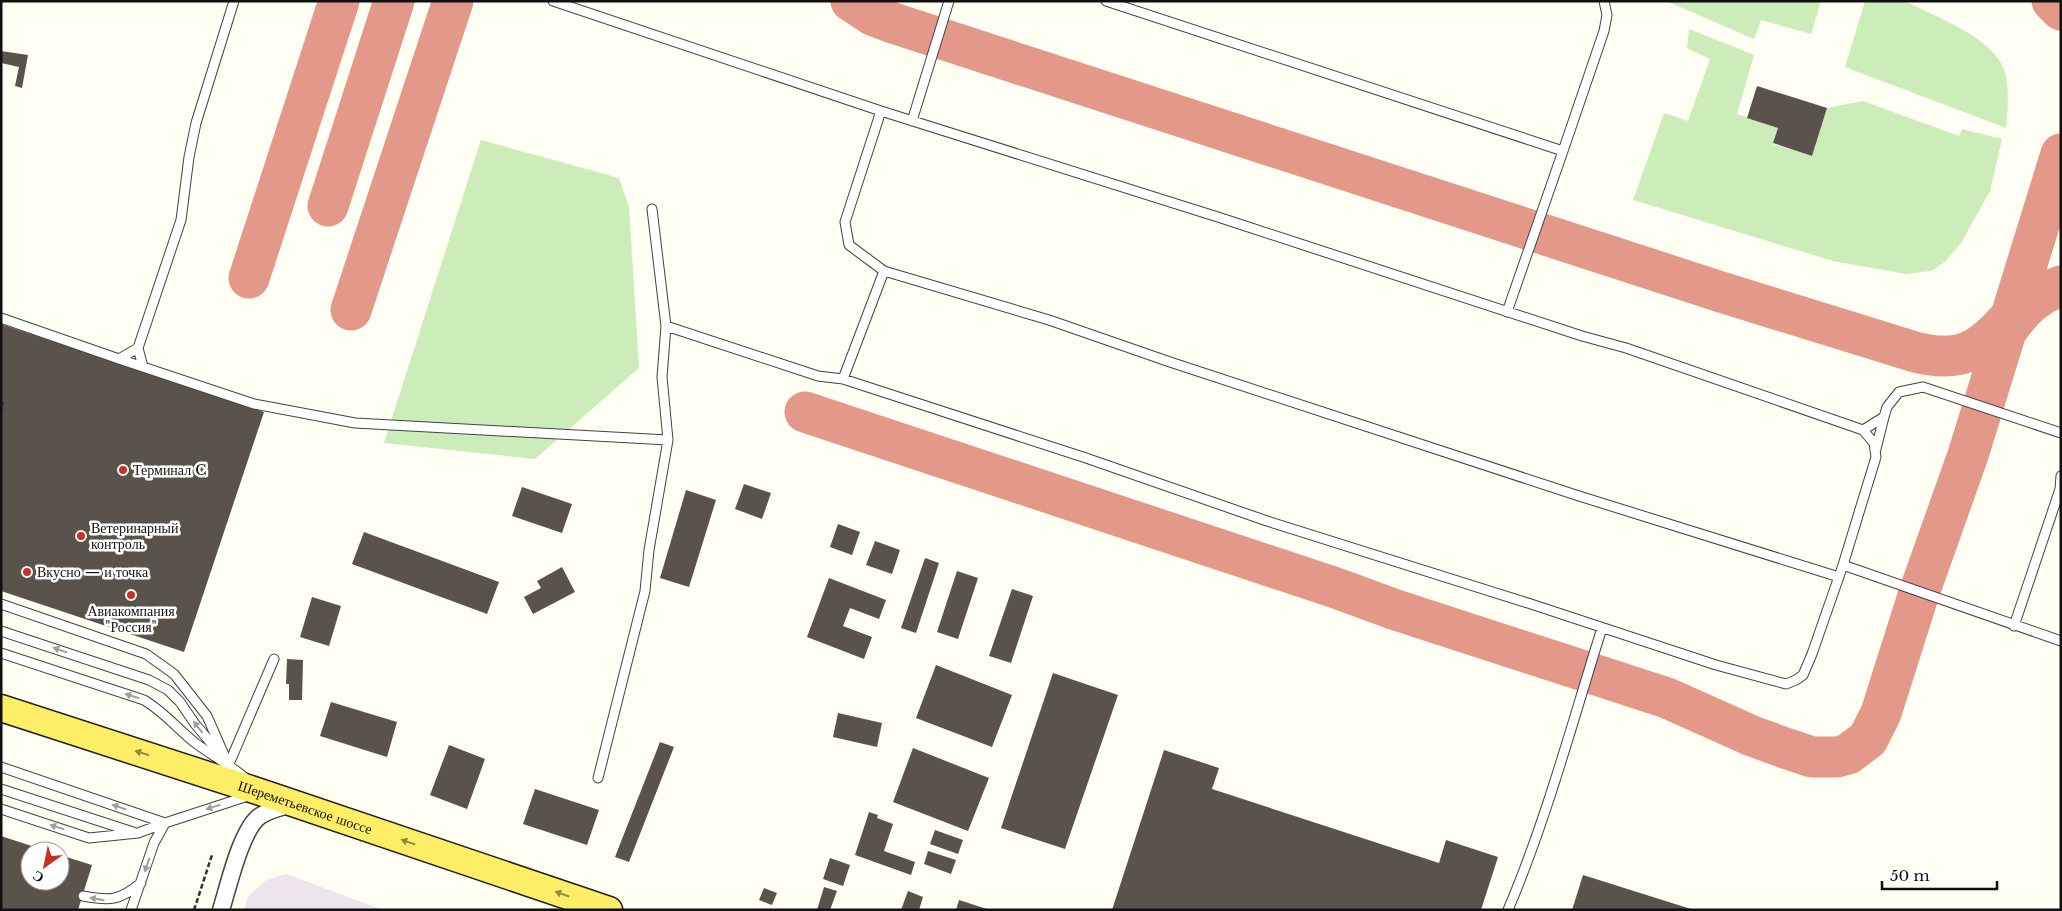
<svg xmlns="http://www.w3.org/2000/svg" width="2062" height="911" viewBox="0 0 2062 911" font-family="'Libre Baskerville',serif">
<rect width="100%" height="100%" fill="#fffef3"/>
<path fill="#eee4ee" d="M286 874 383 910H244L248 896 266 880Z"/>
<path fill="#ccecba" d="M1666 1H1821L1811 34 1761 20 1754 39Z
M1865 1H1902L1909 3C1938 18 1989 36 2003 67 2010 81 2008 113 2006 128L1845 67Z
M1689 29 1754 55 1737 114 1778 128 1773 144 1812 156 1827 108 1863 101 1959 136 1962 129 2002 139 1990 191 1961 243 1945 262 1931 271 1906 274 1833 261 1633 200 1664 113 1688 121 1710 59 1687 48Z
M481 140 619 178 629 207 639 368 535 459 384 443Z"/>
<g fill="none" stroke-linecap="round" stroke-linejoin="round">
<path stroke="#e3988a" stroke-width="41" d="M851 1 872 15 893 23 1721 292 1915 352C1961 364 1982 350 2011 316
M2052 1 2061 10
M328 206 394 1
M249 278 339 1
M351 310 453 1
M2008 329C2022 309 2037 294 2061 286
M805 412 1336 588 1393 609 1667 698 1752 736 1785 748 1812 757H1837L1848 754 1868 739 1881 713 1919 593 1968 455 2061 154"/>
</g>
<path fill="#59534c" d="M1 51 28 55 22 88 15 86 19 67 1 63Z
M1757 86 1827 108 1812 156 1773 143 1778 128 1747 118Z
M1 324 264 412 184 652 1 591Z
M744 484 771 493 762 519 735 509Z
M522 487 572 504 562 533 512 516Z
M686 490 716 500 689 587 660 578Z
M838 524 860 532 852 555 830 547Z
M364 532 499 582 487 614 352 564Z
M875 541 900 550 892 574 866 565Z
M925 558 939 563 916 633 901 628Z
M562 567 575 592 533 614 524 597 541 588 537 581Z
M957 571 978 578 958 639 937 632Z
M829 578 886 600 879 619 850 608 843 626 872 637 864 659 807 637Z
M1012 589 1033 596 1011 663 989 656Z
M312 597 341 606 329 646 300 637Z
M287 659 303 660 302 700H289V684H286Z
M936 665 1012 695 992 747 916 718Z
M1053 673 1118 695 1065 849 1001 828Z
M331 702 397 722 387 757 320 736Z
M838 713 882 723 877 747 833 737Z
M660 742 674 747 629 862 615 857Z
M449 745 485 759 467 809 430 795Z
M913 748 989 778 968 831 893 802Z
M1164 750 1219 768 1212 789 1439 863 1446 840 1498 857 1481 910H1112Z
M535 789 599 810 587 845 523 824Z
M869 812 878 815 877 818 893 824 884 851 915 862 911 875 855 855Z
M935 830 963 840 958 854 930 844Z
M1 836 47 851H30V881H60V855L92 865 78 910H1Z
M928 851 956 860 951 874 924 864Z
M830 858 850 865 843 886 823 879Z
M1583 875 1691 909V910H1572Z
M824 887 837 891 830 910H817Z
M764 888 777 893 772 905 759 900Z
M908 891 923 897 919 910H901Z
M959 900 987 909V910H956Z"/>
<g fill="none" stroke-linecap="round" stroke-linejoin="round">
<g stroke="#434343" stroke-width="11">
<path id="lane" d="M234 1 196 123 189 157 181 220 138 348 143 367 254 404 355 423 668 440
M553 1 881 111 845 222 849 245 884 271 843 379 818 376 666 326 652 209
M1106 1 1563 151 1507 312
M912 121 949 1
M1563 151 1604 31 1607 15 1604 1
M884 271 1049 320 1170 362 1579 496 1839 577
M1 318 119 359 138 348
M119 359 143 367
M843 379 1086 458 1267 521 1534 605 1716 665 1786 684 1796 680 1803 675 1812 654 1843 565 1876 457 1874 443 1863 430 1626 348 1582 336 1221 218 881 111
M1863 430 1884 417 1887 407 1899 392 1923 387 2061 433
M1876 449 1884 417
M1843 565 2061 641
M1 604 146 654 174 674 207 716 228 764
M2014 626 2060 489 2061 476
M1 631 149 680 168 690 180 702 195 724 222 756
M1 653 144 700C164 712 176 727 194 742 211 755 229 764 245 778
M229 764 274 659
M1 767 165 823 154 843 131 910
M598 778 645 591 649 550 668 440 662 377 666 326
M1 789 133 832
M1 809 89 838 138 833 165 823 248 796
M83 896C110 901 119 901 141 883
M1508 910C1547 818 1572 723 1602 628"/>
</g>
<g stroke="#434343" stroke-width="19">
<path id="street" d="M221 910C228 888 241 829 260 816 270 809 281 807 293 804"/>
</g>
<g stroke="#212121" stroke-width="29">
<g id="primary">
<path id="s1" d="M1 708 260 792 609 910"/>
</g>
</g>
<path stroke="#323232" stroke-width="2.5" stroke-dasharray="5 2.5" stroke-linecap="butt" d="M1 403 4 404
M1 408 3 409
M194 910 212 855"/>
<use href="#lane" stroke="#fff" stroke-width="9"/>
<use href="#street" stroke="#fff" stroke-width="16"/>
<use href="#primary" stroke="#fdef65" stroke-width="26"/>
</g>
<defs><path id="oneway-solid" d="M-6-.8H1V-3.2L6.5 0L1 3.2V.8H-6Z" transform="scale(1.25)"/></defs>
<g fill="#9f9f9f">
<use href="#oneway-solid" transform="translate(60 650) rotate(-161)"/>
<use href="#oneway-solid" transform="translate(132 696) rotate(-162)"/>
<use href="#oneway-solid" transform="translate(198 727) rotate(-128)"/>
<use href="#oneway-solid" transform="translate(119 807) rotate(-161)"/>
<use href="#oneway-solid" transform="translate(213 807) rotate(162)"/>
<use href="#oneway-solid" transform="translate(57 827) rotate(-162)"/>
<use href="#oneway-solid" transform="translate(147 865) rotate(109)"/>
<use href="#oneway-solid" transform="translate(97 899) rotate(-170)"/>
</g>
<g fill="#928b3f">
<use href="#oneway-solid" transform="translate(142 753) rotate(-162)"/>
<use href="#oneway-solid" transform="translate(408 842) rotate(-161)"/>
<use href="#oneway-solid" transform="translate(562 894) rotate(-161)"/>
</g>
<g fill="#c73221" stroke="#fff" stroke-width="2">
<circle cx="123" cy="470" r="5"/>
<circle cx="81" cy="536" r="5"/>
<circle cx="27" cy="572" r="5"/>
<circle cx="131" cy="595" r="5"/>
</g>
<g text-anchor="middle" stroke-width="5" stroke-linejoin="round" paint-order="stroke">
<g font-size="14" fill="#101010" stroke="#fff" text-anchor="start">
<text x="133" y="475">Терминал C</text>
<text x="91" y="533">Ветеринарный<tspan x="91" dy="16">контроль</tspan></text>
<text x="37" y="577">Вкусно — и точка</text>
<text x="131" y="616" text-anchor="middle">Авиакомпания<tspan x="131" dy="16">"Россия"</tspan></text>
</g>
<g font-size="14" fill="#101010" stroke="#fff">
<text dy="5" stroke="none"><textPath href="#s1" startOffset="320">Шереметьевское шоссе</textPath></text>
</g>
</g>
<rect width="2062" height="911" fill="none" stroke="#101010" stroke-width="5"/>
<g transform="translate(45 866) rotate(213)"><circle r="24" fill="#ffffff" stroke="#9f9f9f"/>
<path d="M0-4L9 19L0 12L-9 19Z" fill="#c73221"/>
<text y="-8" font-size="14" font-weight="bold" text-anchor="middle" fill="#101010">С</text>
</g>
<path d="M1882 881v8h115v-8" fill="none" stroke="#101010" stroke-width="2.5"/>
<text x="1890" y="881" font-size="15" fill="#101010" stroke="#ffffff" stroke-width="4" paint-order="stroke">50 m</text>
</svg>
